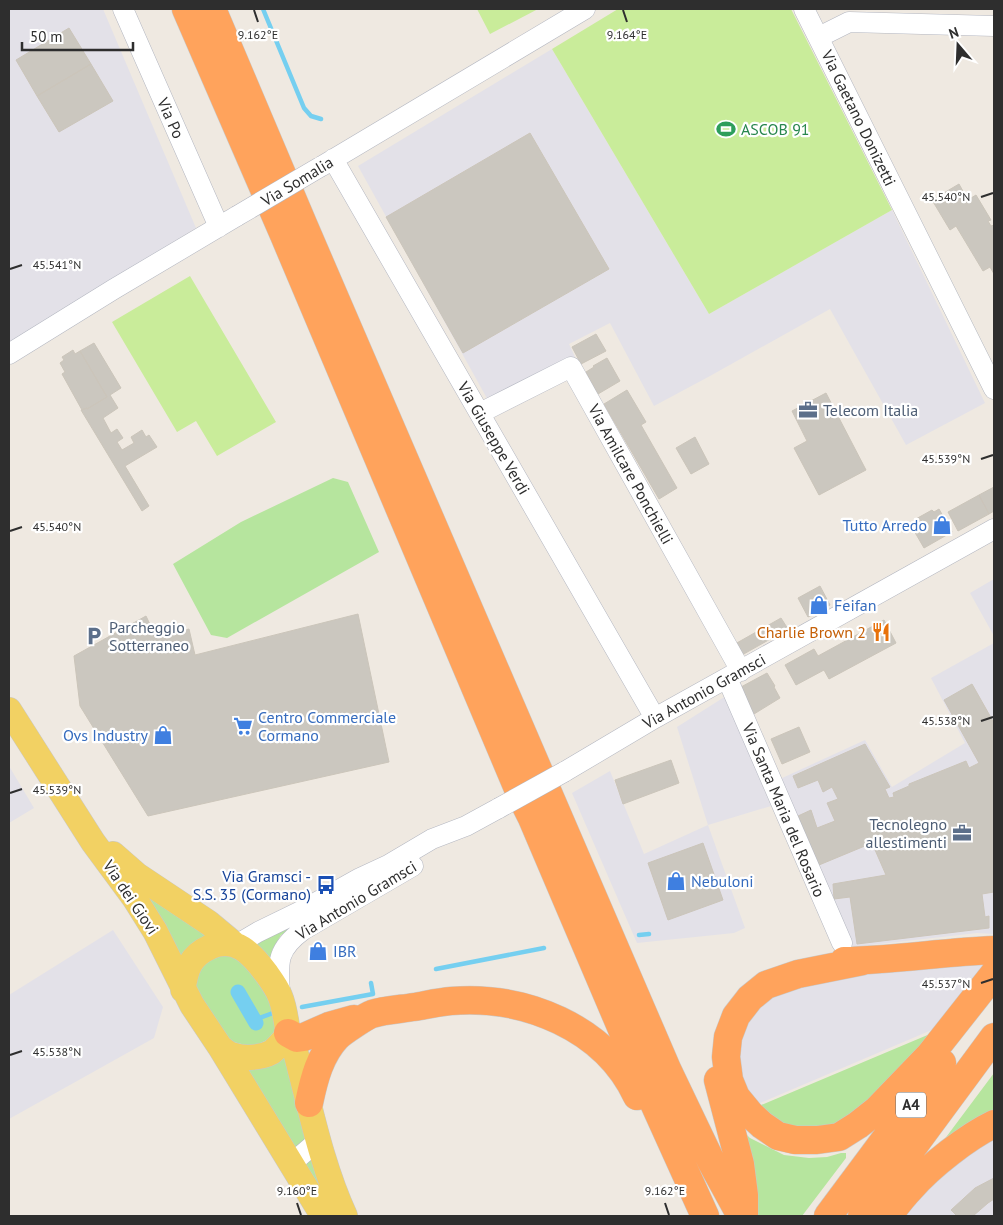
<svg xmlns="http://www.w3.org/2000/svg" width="1003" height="1225" viewBox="0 0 1003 1225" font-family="'PT Sans',sans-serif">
<rect width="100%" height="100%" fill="#efe9e1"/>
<path fill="#e3e1e8" d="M9 9H103L196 228 9 344Z
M552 49 709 314 892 210 985 403 906 445 830 309 710 376 654 406 610 323 569 344 575 357 489 402 358 166Z
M994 579V636L970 593Z
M994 643V934L977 933 853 947 780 779 865 740 892 787 965 743 931 678Z
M726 696 771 806 708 825 745 928 734 933 637 943 572 793 610 771 644 854 708 825 677 727Z
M9 766 34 808 9 823Z
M113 930 163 1007 154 1038 9 1119V995Z
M990 960 934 1029 753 1106 739 1090 734 1030 751 1002 801 977Z
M994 1137V1216H893L926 1184Z"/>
<path fill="#b6e59e" d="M333 478 348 482 379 552 227 638 211 635 173 564 241 522Z
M144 890 214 935 178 963Z
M337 902 281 935 272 950 271 961 253 943Z
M214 954H234L265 988 277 1023 274 1032 267 1040 257 1045H245L233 1042 224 1035 200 998 195 983 197 971Z
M937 1031 874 1113 817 1141 747 1111Z
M286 1055 325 1191 318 1195 241 1069Z
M994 1073V1118L938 1148Z
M736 1124 750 1138 784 1155 809 1158 827 1157 841 1153H846V1158L802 1216H755Z"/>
<path fill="#c9ec9a" d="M477 9H538L490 34Z
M618 9H791L892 210 709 314 552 49Z
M190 276 276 422 217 456 196 421 177 432 112 322Z"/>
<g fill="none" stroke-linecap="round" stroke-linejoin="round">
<path stroke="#75cff0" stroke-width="4.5" d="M263 9 304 108 311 116 321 119
M639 935 649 934
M436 969 544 948
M302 1007 373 994 371 983
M254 1020 273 1013"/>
<path stroke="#75cff0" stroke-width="15" d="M238 992 256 1023"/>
</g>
<path fill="#cbc7bf" stroke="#cbc5ba" d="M69 28 91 64 37 96 16 60Z
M91 64 113 101 59 132 37 96Z
M530 133 609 269 463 353 386 217Z
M959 184 964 193 962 194 966 201 976 195 991 220 988 221 991 226 994 225V274L990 267 983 271 956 226 950 230 932 200Z
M596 334 606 351 581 364 572 347Z
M94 343 121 388 110 395 118 408 103 418 111 433 117 429 123 438 117 442 122 450 134 443 131 437 142 430 146 437 149 435 157 447 125 466 149 506 142 511 81 410 87 408V409L107 397 80 351Z
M73 350 75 354 80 351 107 397 87 409V408L82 410 62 374 65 372 60 363 64 360 62 357Z
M607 358 620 381 598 394 586 372 594 367 593 366Z
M627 390 646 422 641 425 677 488 659 499 604 404Z
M826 393 866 470 819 495 794 448 807 441 792 411Z
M695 437 709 464 691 474 676 448Z
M994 487V511L989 514 979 495Z
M979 495 989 514 958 531 948 512Z
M939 509 952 532 924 548 913 529 917 526 914 520 932 510 934 512Z
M820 586 830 605 808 617 798 598Z
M358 614 389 762 148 816 80 706 74 656 146 616 156 637 189 629 195 655Z
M781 618 788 629 742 655 735 644Z
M884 620 896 643 829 679 824 670 796 685 785 665 814 649 818 656Z
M767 673 775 686 774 687 780 698 754 714 741 687Z
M972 684 994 723V892L982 894 985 917 989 916V928L857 944 850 897 834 899 833 884 886 875 872 843 819 865 798 816 811 810 817 828 835 821 827 803 838 799 832 787 823 792 818 780 798 788 793 776 865 744 890 787 885 789 889 798 894 797 893 793 909 786V784L966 761 969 768 979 763 944 700Z
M799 727 810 752 782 764 771 739Z
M671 760 679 783 623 804 615 780Z
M703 843 723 900 668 920 648 863Z
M994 1178V1199L988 1203 973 1216H957L951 1210 975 1188Z"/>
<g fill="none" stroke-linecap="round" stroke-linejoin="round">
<g stroke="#b4b7c1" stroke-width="21">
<path id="minor" d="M123 9 219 227
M804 9 994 389
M819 37 849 22 994 26
M333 159 655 718
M322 166 585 9
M9 354 114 289 237 216
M480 413 571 367 741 671
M727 678 842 943
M564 772 655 718 994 529
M236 945 258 932 301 911 360 878 388 865 432 839 466 826 499 808
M280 994C278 962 276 950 303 930L413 866
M291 1164 319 1140"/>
</g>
<g stroke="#c9c9c9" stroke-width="26">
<path id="major" d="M9 710 93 842 135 899 155 931 192 1005 220 1047 323 1216
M113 854 137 875 209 923 233 943
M183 990C186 969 190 956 210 947 235 935 252 954 266 973 271 980 277 988 280 996 285 1008 286 1020 288 1033 289 1039 293 1045 295 1050 310 1106 321 1164 345 1216
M220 1047C224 1050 228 1054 233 1055 244 1059 261 1058 272 1052 278 1047 283 1041 288 1035"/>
</g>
<g stroke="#c9c9c9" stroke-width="29">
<path id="highway" d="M186 9 284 235 522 798 532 818 644 1081 705 1216
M212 9 303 224 667 1069 711 1161 741 1216
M844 961C894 960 944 952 994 950
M863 961 798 974 766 985 750 998 736 1016 728 1037 726 1057 729 1080 736 1097 750 1114 762 1125 778 1136 795 1140H817L839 1137 858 1125 877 1110 930 1055 994 974
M288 1033 297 1038 304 1037 329 1026 354 1019
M718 1080 740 1164 744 1195V1216
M309 1103C314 1079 320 1055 337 1037 342 1032 366 1016 372 1014 383 1010 402 1009 414 1007 426 1005 439 1002 451 1001 524 995 605 1027 637 1096
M828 1216 942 1063
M862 1216 994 1037
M888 1216C895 1207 902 1197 910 1189 930 1166 967 1137 994 1124"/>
</g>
<use href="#minor" stroke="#fff" stroke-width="20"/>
<use href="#major" stroke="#f2d163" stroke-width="25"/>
<use href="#highway" stroke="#ffa35c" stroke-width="28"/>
<g stroke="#b4b7c1" stroke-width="21" stroke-linecap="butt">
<path id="minor-bridge" d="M237 216 320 167
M499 808 564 772"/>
</g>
<use href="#minor-bridge" stroke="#fff" stroke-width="20"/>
</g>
<path fill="none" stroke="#2e2e2e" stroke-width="2" d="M254 10 258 22M623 10 627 22M981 197 993 193M10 269 22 265M981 459 993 455M10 531 22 527M981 721 993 717M10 793 22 789M981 983 993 979M10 1055 22 1051M297 1203 301 1215M665 1203 669 1215"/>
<defs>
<g id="stadium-bare" transform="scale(1.5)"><path d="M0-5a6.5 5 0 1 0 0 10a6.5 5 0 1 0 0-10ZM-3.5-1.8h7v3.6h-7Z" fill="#2e9e5b" stroke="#fff" stroke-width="2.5" paint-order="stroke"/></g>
<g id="office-bare" transform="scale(1.5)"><path d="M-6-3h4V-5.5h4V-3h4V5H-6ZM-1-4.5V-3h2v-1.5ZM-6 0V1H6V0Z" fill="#5c6f8a" stroke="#fff" stroke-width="2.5" paint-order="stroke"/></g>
<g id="shop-bare" transform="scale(1.5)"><path d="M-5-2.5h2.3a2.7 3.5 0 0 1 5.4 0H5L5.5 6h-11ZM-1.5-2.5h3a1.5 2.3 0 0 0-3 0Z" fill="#3f7fe0" stroke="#fff" stroke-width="2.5" paint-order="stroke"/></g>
<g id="restaurant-bare" transform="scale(1.5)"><path d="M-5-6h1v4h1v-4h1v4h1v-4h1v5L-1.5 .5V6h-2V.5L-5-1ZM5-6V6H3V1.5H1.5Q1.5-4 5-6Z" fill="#e8710a" stroke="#fff" stroke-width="2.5" paint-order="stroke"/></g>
<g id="parking-bare" transform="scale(1.5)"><path d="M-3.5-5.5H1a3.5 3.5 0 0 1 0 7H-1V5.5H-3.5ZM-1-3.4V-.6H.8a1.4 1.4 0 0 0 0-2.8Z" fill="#5c6f8a" stroke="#fff" stroke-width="2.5" paint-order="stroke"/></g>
<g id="supermarket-bare" transform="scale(1.5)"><path d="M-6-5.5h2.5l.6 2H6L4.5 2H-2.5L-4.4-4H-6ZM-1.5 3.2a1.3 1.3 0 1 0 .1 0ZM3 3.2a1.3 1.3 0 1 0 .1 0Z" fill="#3f7fe0" stroke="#fff" stroke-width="2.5" paint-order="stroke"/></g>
<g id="bus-bare" transform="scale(1.5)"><path d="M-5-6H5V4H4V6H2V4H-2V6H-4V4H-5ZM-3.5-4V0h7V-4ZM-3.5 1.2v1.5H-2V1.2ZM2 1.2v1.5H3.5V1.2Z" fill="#1a4fb4" stroke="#fff" stroke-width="2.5" paint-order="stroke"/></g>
</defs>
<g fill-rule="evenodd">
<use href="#stadium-bare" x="726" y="129"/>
<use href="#office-bare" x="808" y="410"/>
<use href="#shop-bare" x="942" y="525"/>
<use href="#shop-bare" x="819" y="605"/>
<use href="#restaurant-bare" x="881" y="632"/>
<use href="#parking-bare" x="94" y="636"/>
<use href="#supermarket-bare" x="243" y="726"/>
<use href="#shop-bare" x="163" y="735"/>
<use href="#office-bare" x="962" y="833"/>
<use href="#shop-bare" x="676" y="881"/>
<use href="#bus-bare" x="326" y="885"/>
<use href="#shop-bare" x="318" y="951"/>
</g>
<g text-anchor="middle" stroke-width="4.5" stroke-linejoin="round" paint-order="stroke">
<rect fill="#fff" stroke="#6d6d6d" stroke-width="1" x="896" y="1092.5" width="30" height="25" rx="4"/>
<g font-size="15" font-weight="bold" fill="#2e2e2e">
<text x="911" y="1110">A4</text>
</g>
<g font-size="16" fill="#2e2e2e" stroke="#fff">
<text transform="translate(171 118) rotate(66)" y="6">Via Po</text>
<text transform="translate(859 118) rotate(64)" y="6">Via Gaetano Donizetti</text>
<text transform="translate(297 181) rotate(-31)" y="6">Via Somalia</text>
<text transform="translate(494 438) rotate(60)" y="6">Via Giuseppe Verdi</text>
<text transform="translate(631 474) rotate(61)" y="6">Via Amilcare Ponchielli</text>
<text transform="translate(704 691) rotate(-29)" y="6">Via Antonio Gramsci</text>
<text transform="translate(784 810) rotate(67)" y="6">Via Santa Maria del Rosario</text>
<text transform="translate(131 897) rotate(56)" y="6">Via dei Giovi</text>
<text transform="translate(356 900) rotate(-31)" y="6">Via Antonio Gramsci</text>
</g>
<g font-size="16" fill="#27864d" stroke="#fff" text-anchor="start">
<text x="741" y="135">ASCOB 91</text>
</g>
<g font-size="16" fill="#4e5e75" stroke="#fff" text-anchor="start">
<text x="823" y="416">Telecom Italia</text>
<text x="109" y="633">Parcheggio<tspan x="109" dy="18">Sotterraneo</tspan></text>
<text x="947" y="830" text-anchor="end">Tecnolegno<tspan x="947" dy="18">allestimenti</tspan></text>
</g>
<g font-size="16" fill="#366cbe" stroke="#fff" text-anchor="start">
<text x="927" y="531" text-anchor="end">Tutto Arredo</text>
<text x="834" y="611">Feifan</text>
<text x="258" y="723">Centro Commerciale<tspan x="258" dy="18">Cormano</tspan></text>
<text x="148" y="741" text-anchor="end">Ovs Industry</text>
<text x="691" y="887">Nebuloni</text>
<text x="333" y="957">IBR</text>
</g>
<g font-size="16" fill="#c56008" stroke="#fff" text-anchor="end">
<text x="866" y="638">Charlie Brown 2</text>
</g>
<g font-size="16" fill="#164399" stroke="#fff" text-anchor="end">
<text x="311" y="882">Via Gramsci -<tspan x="311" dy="18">S.S. 35 (Cormano)</tspan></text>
</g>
</g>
<g font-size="12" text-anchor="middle" fill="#2e2e2e" stroke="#fff" stroke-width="4.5" stroke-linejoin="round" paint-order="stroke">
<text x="627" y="39">9.164°E</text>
<text x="258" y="39">9.162°E</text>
<text x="946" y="201">45.540°N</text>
<text x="57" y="269">45.541°N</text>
<text x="946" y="463">45.539°N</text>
<text x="57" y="531">45.540°N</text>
<text x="946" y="725">45.538°N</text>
<text x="57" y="794">45.539°N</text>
<text x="946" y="988">45.537°N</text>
<text x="57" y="1056">45.538°N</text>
<text x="297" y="1195">9.160°E</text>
<text x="665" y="1195">9.162°E</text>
</g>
<rect width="1003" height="1225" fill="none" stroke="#2e2e2e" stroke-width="20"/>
<g transform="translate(958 45) rotate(341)" stroke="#ffffff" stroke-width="4" paint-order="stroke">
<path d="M0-4L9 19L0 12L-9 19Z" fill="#2e2e2e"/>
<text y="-8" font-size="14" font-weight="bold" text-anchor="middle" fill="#2e2e2e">N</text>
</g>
<path d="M22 42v8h111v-8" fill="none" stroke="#2e2e2e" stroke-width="2.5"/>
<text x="30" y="42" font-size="15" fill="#2e2e2e" stroke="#ffffff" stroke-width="4" paint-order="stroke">50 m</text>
</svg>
